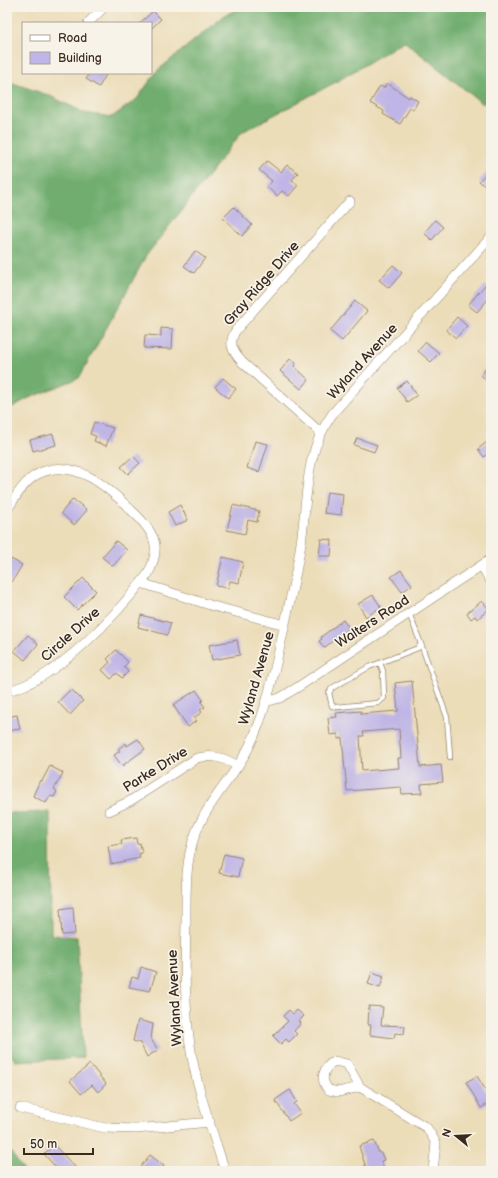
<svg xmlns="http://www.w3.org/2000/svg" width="498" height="1178" viewBox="0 0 498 1178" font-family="'Balsamiq Sans',sans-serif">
<rect width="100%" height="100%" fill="#f7f3e8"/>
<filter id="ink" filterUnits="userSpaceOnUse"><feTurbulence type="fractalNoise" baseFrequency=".025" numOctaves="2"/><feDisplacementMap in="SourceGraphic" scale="8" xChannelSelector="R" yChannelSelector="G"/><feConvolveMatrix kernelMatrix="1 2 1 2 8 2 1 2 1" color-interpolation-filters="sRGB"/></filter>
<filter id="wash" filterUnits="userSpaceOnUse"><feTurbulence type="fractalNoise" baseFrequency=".012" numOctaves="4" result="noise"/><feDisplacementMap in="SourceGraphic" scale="16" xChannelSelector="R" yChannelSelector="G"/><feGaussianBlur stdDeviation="0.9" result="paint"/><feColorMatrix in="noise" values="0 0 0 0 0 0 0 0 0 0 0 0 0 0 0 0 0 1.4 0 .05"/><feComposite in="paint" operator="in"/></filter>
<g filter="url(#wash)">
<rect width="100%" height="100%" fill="#ecddb9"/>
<path fill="#6fad6e" stroke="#556c46" d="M243 7H491V95L483 104 404 41 336 82 242 132 146 256 79 378 29 398 7 410V81L48 95 85 113 112 117 137 99 157 71 225 15Z
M50 812 51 935 77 937 83 1058 15 1061 7 1048V813Z
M7 1147 24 1171H7Z"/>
<g id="blocks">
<path fill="#bfb5e6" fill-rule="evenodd" d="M153 11 161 19 151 29V23H140Z
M90 73H107L99 87 86 79Z
M387 83 409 98 410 96 418 101 413 110 410 108 400 124 383 114 384 111 370 103 380 86 384 88Z
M267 161 281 172 287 165 298 173 292 180 298 185 289 196 282 191 277 196 267 187 272 181 259 170Z
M491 168V192L479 181Z
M234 207 252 225 242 236 223 218Z
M435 220 443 227 432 240 424 233Z
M195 251 205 258 194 273 184 266Z
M393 265 402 273 389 288 379 280Z
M485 285 491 290V296L477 312 468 305Z
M355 301 367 311 342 341 330 331Z
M457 317 467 326 456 338 446 330Z
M161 328 173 329 172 349 144 348 145 335 161 336Z
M426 342 439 353 431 362 418 351Z
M290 359 296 363 294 366 309 380 301 389 280 371Z
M486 368 491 374 486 380 481 375Z
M223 378 236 389 228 398 215 387Z
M407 381 417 395 407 402 397 388Z
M94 422 113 428 106 446 94 441 96 436 90 434Z
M53 434 56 445 33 451 30 440Z
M357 438 377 445 374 452 354 445Z
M491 439V452L484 457 478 449Z
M255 441 268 444 259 472 247 468Z
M133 456 140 463 128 474 121 467Z
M327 492 343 494 341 515 324 513Z
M73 499 87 510 74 525 61 513Z
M180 505 188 520 175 526 168 512Z
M233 505 259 511 257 522 248 520 245 534 227 530Z
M321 539 332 540 331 556H319Z
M116 541 127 550 113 566 102 557Z
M223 557 243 562 239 583 230 581 228 588 216 586Z
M11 559 22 565 12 582 7 579V566Z
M401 570 412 585 402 592 391 577Z
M83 578 96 591 77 610 64 597Z
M373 595 381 607 366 617 358 604Z
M482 601 489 609 477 619 475 616 471 619 467 613Z
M141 615 171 623 167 635 138 627Z
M343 620 349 628 324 648 319 641 322 639 321 637Z
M28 635 38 644 25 660 14 651Z
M237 640 240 655 212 660 209 645Z
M116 650 128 662 124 667 128 672 122 678 117 673 111 679 102 670 110 662 107 659Z
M412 681 420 767 441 765 443 782 421 784 422 793 402 794 401 787 347 791 342 738 338 739V734L330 735 328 718 337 717 336 713 361 711V714L398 711 395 683ZM399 729 401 758H398L399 768 362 771 360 736H364L363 732Z
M71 689 83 701 70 715 58 702Z
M196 690 203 700 201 702 205 707 200 710 202 712 194 718 196 721 188 727 173 705Z
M17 715 20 729 7 731V717Z
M138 739 145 749 122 766 114 755 120 751 118 749 126 743 127 746Z
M50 766 63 773 54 789 57 791 54 797 50 796 46 803 33 796 40 780 42 781Z
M136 838 137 844 140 843 142 853 139 854 140 858 111 864 108 846 122 844 121 840Z
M224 854 242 858 238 877 219 873Z
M73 907 75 934 62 935 60 909Z
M141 967 156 972 150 991 129 987 132 977 138 979Z
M372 972 384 976 380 988 368 984Z
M369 1006 383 1007 381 1025 405 1026 404 1034 395 1033 394 1038 370 1035 371 1025H368Z
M289 1010 293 1014 297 1010 304 1016 299 1021 301 1023 294 1031 297 1034 289 1042 286 1039 281 1044 273 1036 288 1021 283 1016Z
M138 1020 153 1024 151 1039 158 1050 147 1057 140 1043 133 1041Z
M90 1064 106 1084 98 1092 92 1085 81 1094 70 1081Z
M477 1076 491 1099V1102L481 1108 466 1082Z
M290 1090 297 1102 294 1104 301 1113 289 1121 275 1100Z
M374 1141 379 1153H381L384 1160 381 1161 384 1169 367 1171 359 1146Z
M54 1145 79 1171H59L44 1154Z
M150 1155 164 1166 159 1171H137Z"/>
</g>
</g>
<g filter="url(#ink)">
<use href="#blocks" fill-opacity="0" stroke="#94846c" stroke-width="1"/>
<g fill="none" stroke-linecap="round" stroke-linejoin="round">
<g stroke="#94846c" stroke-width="6">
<path id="service" d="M421 644 447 717 450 757
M380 663 383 671 384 698 378 703 337 707 332 706 329 693 332 688 369 667 418 648 421 644 409 613"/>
</g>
<g stroke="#94846c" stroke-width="10">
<path id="minor" d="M88 23 104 7
M320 432 242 362C232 351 228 343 236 330L350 201
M7 510C15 498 24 481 38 474 73 456 108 487 131 510 141 519 153 531 155 545 156 554 152 566 148 574 118 613 56 681 7 691
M482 566 491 582
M141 583 213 606 285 625
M265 702 280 698 298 687 491 559
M109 811 130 801 197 758C213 754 224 758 238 766
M360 1087 338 1092 329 1090C319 1080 323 1067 335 1061L347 1064 360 1087 427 1128 436 1143 433 1171
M20 1108 105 1128 136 1129 210 1122
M225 1171C212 1130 196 1087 190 1045 184 1004 185 962 186 921 186 893 185 861 195 835 207 802 234 777 249 747 267 711 275 668 284 628 290 600 297 571 301 543 308 496 304 453 333 413L491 237"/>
</g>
<use href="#service" stroke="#fff" stroke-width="4.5"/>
<use href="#minor" stroke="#fff" stroke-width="9"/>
</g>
</g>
<g text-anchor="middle" stroke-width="3.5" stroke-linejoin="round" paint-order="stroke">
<g font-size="14" fill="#3b2a1e" stroke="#f7f3e8">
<text transform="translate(261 283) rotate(-49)" y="5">Gray Ridge Drive</text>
<text transform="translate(362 361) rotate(-48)" y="5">Wyland Avenue</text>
<text transform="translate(372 621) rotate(-33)" y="5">Walters Road</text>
<text transform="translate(70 634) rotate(-42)" y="5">Circle Drive</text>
<text transform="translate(256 678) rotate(-74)" y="5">Wyland Avenue</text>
<text transform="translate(155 769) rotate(-32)" y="5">Parke Drive</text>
<text transform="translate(174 998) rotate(-93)" y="5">Wyland Avenue</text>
</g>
</g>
<rect width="498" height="1178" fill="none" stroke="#f7f3e8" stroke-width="24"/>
<rect x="22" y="22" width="130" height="52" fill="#f7f3e8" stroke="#aca397"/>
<rect x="30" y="35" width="20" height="6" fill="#ffffff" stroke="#aca397"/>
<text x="58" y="42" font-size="12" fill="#3b2a1e">Road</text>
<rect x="30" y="52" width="20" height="12" fill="#bfb5e6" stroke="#aca397"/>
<text x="58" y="62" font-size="12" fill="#3b2a1e">Building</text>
<g transform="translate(456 1136) rotate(288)" stroke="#f7f3e8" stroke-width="3" paint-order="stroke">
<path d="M0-3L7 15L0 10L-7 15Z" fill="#3b2a1e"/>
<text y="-6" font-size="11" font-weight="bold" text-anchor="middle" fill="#3b2a1e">N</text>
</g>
<path d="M24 1148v6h69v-6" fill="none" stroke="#3b2a1e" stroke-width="2"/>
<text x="30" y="1148" font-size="12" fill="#3b2a1e" stroke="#f7f3e8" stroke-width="3" paint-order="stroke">50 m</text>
</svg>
